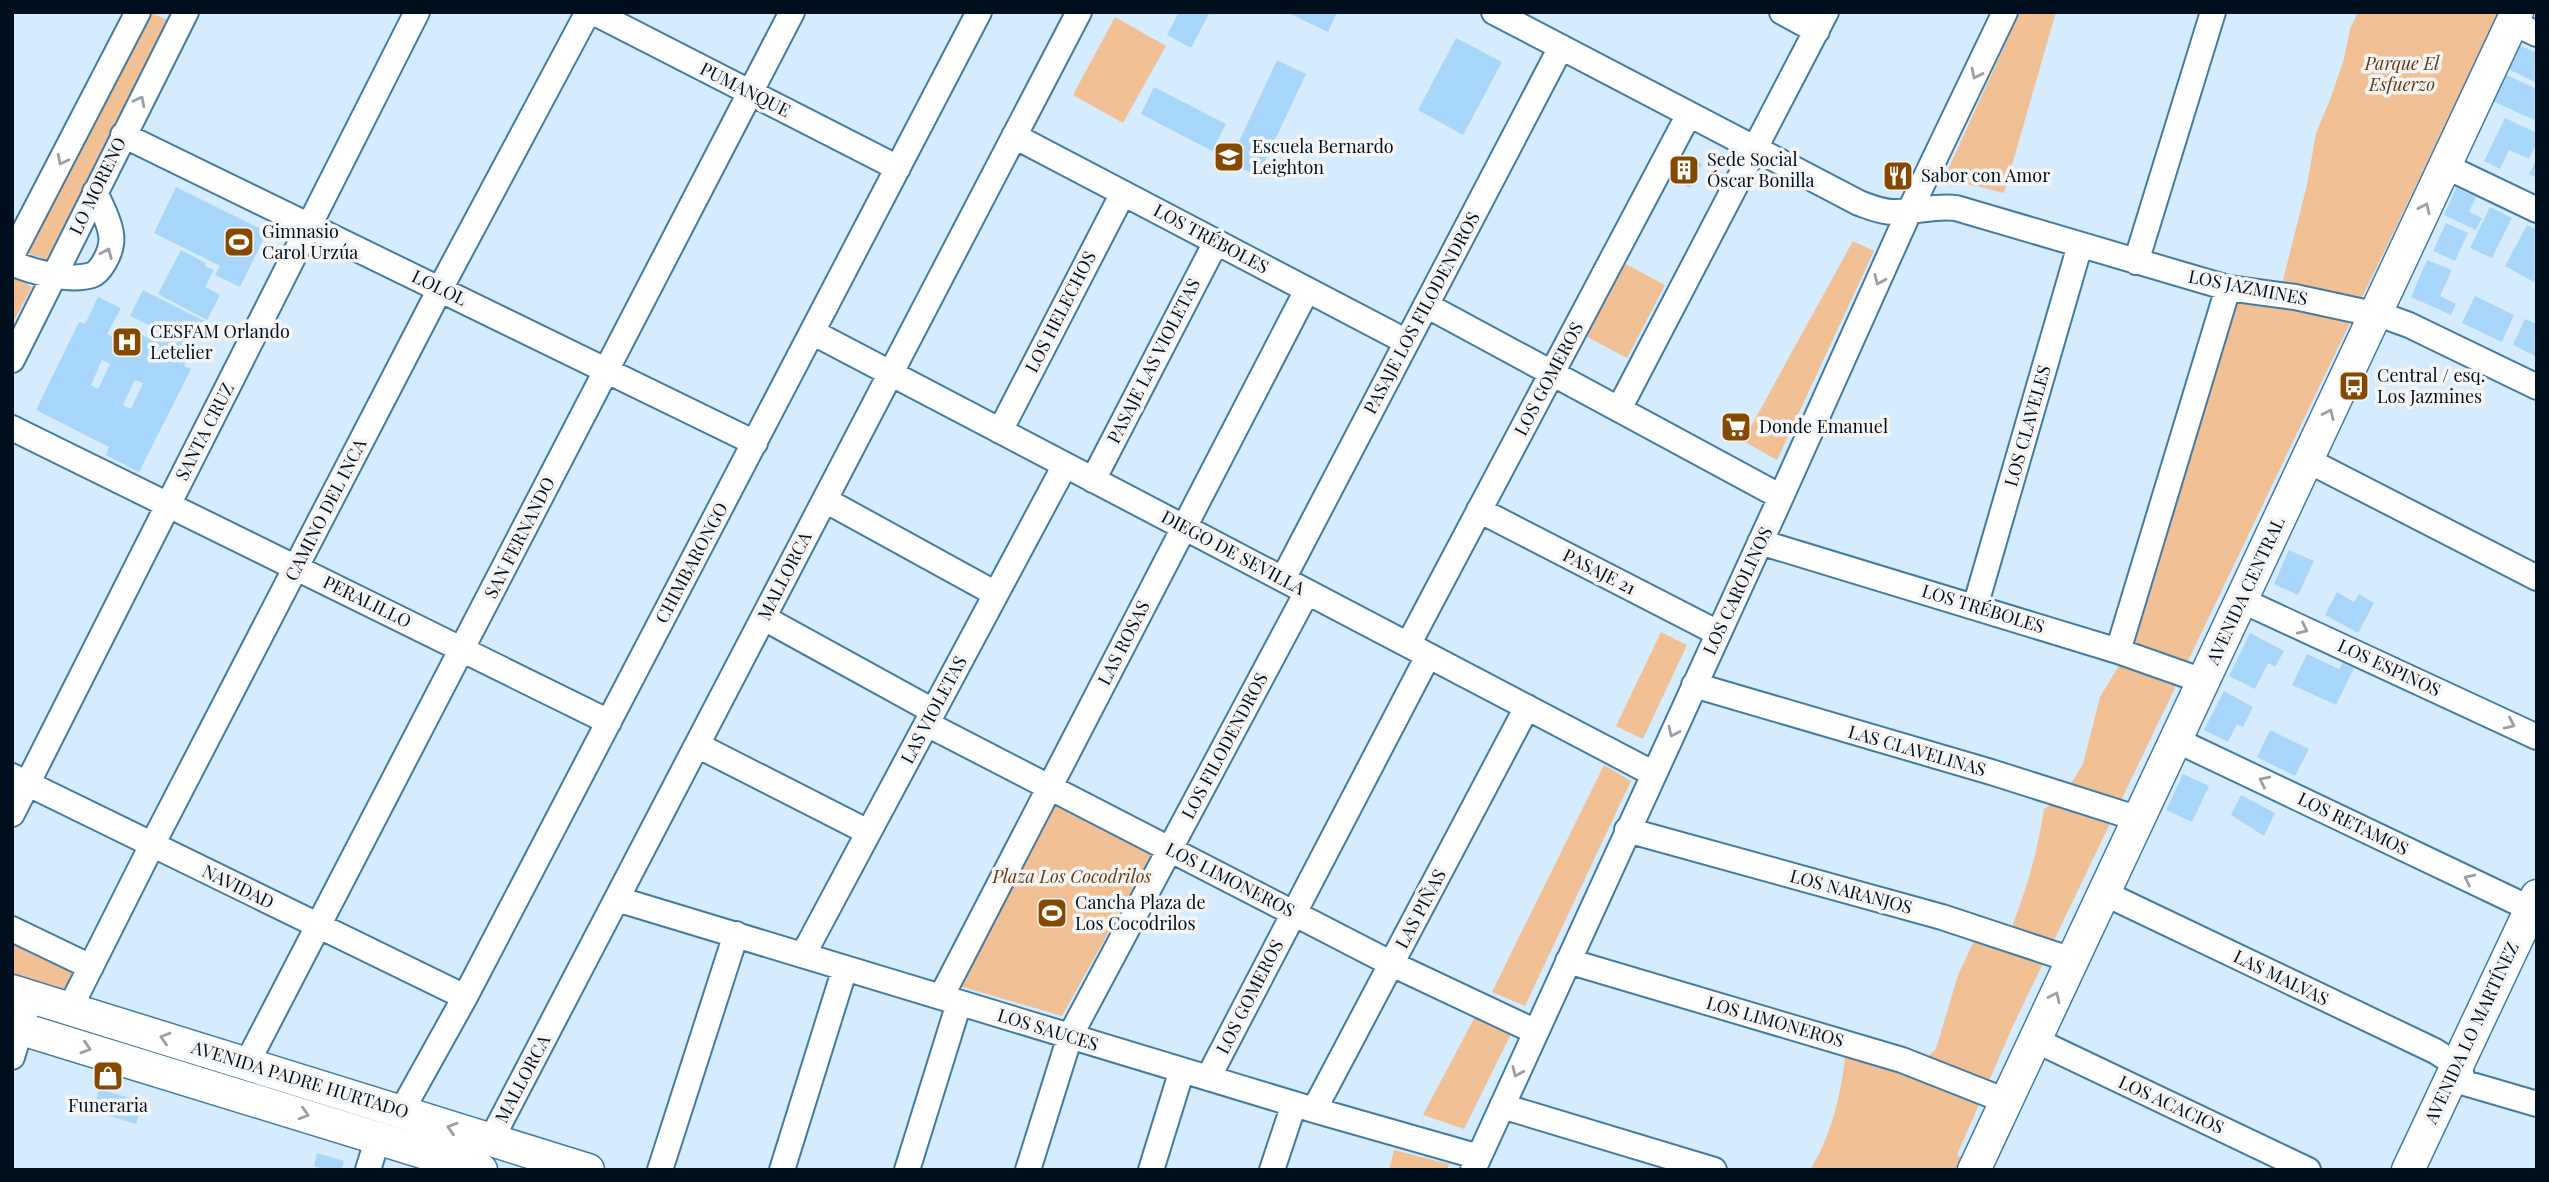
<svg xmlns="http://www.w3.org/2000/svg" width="2549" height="1182" viewBox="0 0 2549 1182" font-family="'Playfair Display',serif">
<rect width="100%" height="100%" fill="#d5ecfe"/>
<path fill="#f2c095" d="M149 12 170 21 46 260 25 252Z
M2020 12H2056L2004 193 1944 178Z
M2358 12H2499L2012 1028 1957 1155 1987 1170H1810C1831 1137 1841 1095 1845 1057L1910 1074 1936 1049 1958 975 1974 941 2005 944C2023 900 2037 857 2044 809L2064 795 2083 764 2100 697 2120 664 2236 299 2278 300 2307 185 2316 133 2331 97 2344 59 2350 29Z
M1115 17 1166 46 1123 123 1073 95Z
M1853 241 1874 251 1777 460 1743 441Z
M1620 261 1665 285 1627 358 1582 334Z
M12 274 32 287 12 324Z
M1661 632 1687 645 1643 739 1616 726Z
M1604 765 1631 781 1525 1006 1492 992Z
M1046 798 1152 854 1062 1016 956 985Z
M12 937 79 970 62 998 12 981Z
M1477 1013 1511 1034 1464 1129 1423 1115Z
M1394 1150 1449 1164 1447 1170H1389Z"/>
<path fill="#a9d7fa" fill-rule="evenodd" d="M1179 12H1210L1191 48 1167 35Z
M1286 12H1337L1328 32Z
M1456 38 1502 62 1463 135 1418 110Z
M2519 45 2537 53V83L2508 69Z
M1277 60 1306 74 1258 176 1229 163Z
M2502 73 2537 89V114L2534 120 2490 100Z
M1154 87 1226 124 1212 151 1141 114Z
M2505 118 2537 133V143L2529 159 2509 150 2500 169 2484 161Z
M1678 152 1702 164 1690 188 1667 176Z
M2537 159V178L2529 174Z
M176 187 267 232 240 287 215 275 220 266 154 233Z
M2456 188 2476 197 2469 212 2482 218 2476 230 2444 215Z
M2490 207 2512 218 2492 258 2470 248Z
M2446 223 2468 233 2455 261 2433 251Z
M2527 225 2537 230V277L2534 282 2505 266Z
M181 250 206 263 205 266 214 270 205 287 220 295 207 320 158 294Z
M2427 260 2452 270 2440 296 2456 304 2451 315 2411 297Z
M143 290 206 322 184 366 191 369 139 472 106 455 109 447 36 410 79 322 85 324 98 297 121 308 107 334 130 346 136 332 150 339 155 328 130 316ZM102 360 110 364 98 389 91 385ZM135 380 143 383 131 409 123 405Z
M2475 296 2514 315 2502 342 2462 323Z
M2525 319 2537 324V357L2513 345Z
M2289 550 2314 561 2298 595 2274 584Z
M2337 592 2354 602 2359 594 2374 603 2358 633 2325 615Z
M2250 633 2284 651 2275 667 2268 663 2255 689 2229 676Z
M2307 654 2339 669 2343 663 2354 668 2336 705 2292 685Z
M2224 691 2253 707 2243 727 2237 724 2228 742 2204 730Z
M2270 730 2309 749 2295 776 2257 757Z
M2183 774 2209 786 2192 822 2166 810Z
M2241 795 2275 813 2264 836 2231 815Z
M99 1089 143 1102 136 1124 93 1111Z
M317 1153 344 1161 342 1170H327L314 1166Z"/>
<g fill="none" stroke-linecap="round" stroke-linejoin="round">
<g stroke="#447ba3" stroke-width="28">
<path id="minor" d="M593 12 898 168
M1494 12 1859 203C1870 207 1881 212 1893 212 1914 213 1934 205 1956 208L2228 288 2295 297 2387 317 2409 325 2537 387
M1782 12 1817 31
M2513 23 2537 34
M123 135 755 443
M1014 136 1407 342
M2445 166 2537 210
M12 255 138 12
M2136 262 2213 12
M12 263C32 272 71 282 92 275 101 272 110 253 111 244 114 229 101 206 95 192
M1426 305 1781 497
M812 332 1654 774
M12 360 186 12
M1619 409 1826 12
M12 428 609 722
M1000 431 1123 193
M2307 460 2537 578
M1093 480 1216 242
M825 500 996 594
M1479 510 1718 633
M1760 542 2118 651 2203 681
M1283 579 1561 47
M2241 600 2537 737
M1975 607 2080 245
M764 618 933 711
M1408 645 1689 114
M2118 651 2228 288
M1694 685 1991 772 2139 819
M927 724 1392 964 1536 1032
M2176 740 2531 909
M697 745 868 832
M12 776 465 997
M12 814 417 12
M1627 830 1942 917 2072 960
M2104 893 2435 1051 2457 1065 2465 1083 2537 1104
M617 899 1314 1110 1479 1157
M12 929 91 967
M803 955 1065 465
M1568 961 1902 1060 2006 1101
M941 997 1307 290
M69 1010 152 845 440 289 588 12
M2035 1040 2308 1170
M12 1057 26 1011
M247 1063 792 12
M1208 1078 1428 656
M1502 1106 1714 1170
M1314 1110 1527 707
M401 1112 465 997 979 12
M491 1140 1079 12
M368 1170 378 1137
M660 1170 736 934
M782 1170 845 968
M907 1170 959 1003
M1028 1170 1070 1036 1307 592
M1151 1170 1182 1070
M1272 1170 1294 1104
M1473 1170 1781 497 1909 212 2005 12"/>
</g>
<g stroke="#447ba3" stroke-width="35">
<path id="major" d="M12 991 588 1170
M12 1026 481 1170
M1974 1170 2517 12
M2408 1170 2537 896"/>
</g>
<use href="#minor" stroke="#fff" stroke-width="24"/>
<use href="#major" stroke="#fff" stroke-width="32"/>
</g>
<defs><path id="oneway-chevron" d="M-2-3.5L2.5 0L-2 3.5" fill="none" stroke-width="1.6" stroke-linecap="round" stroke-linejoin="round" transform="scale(1.75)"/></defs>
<g stroke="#999fa5">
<use href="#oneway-chevron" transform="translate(1976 74) rotate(116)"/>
<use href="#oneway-chevron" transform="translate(140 101) rotate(-63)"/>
<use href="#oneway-chevron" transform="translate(62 160) rotate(117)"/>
<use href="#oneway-chevron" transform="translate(2425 208) rotate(-65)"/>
<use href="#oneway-chevron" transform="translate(107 253) rotate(-67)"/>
<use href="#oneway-chevron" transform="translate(1879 280) rotate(114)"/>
<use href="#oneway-chevron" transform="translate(2329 414) rotate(-65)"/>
<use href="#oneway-chevron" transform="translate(2303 629) rotate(25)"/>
<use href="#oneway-chevron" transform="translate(2510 724) rotate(25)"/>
<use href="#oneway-chevron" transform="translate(1673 732) rotate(115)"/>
<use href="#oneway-chevron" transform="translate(2264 781) rotate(-154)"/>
<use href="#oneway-chevron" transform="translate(2469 879) rotate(-154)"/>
<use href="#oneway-chevron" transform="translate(2055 997) rotate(-65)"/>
<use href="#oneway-chevron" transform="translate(165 1038) rotate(-163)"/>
<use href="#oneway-chevron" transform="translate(86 1048) rotate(17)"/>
<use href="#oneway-chevron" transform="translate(1517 1072) rotate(114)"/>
<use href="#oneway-chevron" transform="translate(304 1114) rotate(17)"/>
<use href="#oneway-chevron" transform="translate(452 1128) rotate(-163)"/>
</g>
<defs>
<g id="school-square" transform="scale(1.575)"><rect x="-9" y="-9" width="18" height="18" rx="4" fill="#854a00" stroke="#f5f5f5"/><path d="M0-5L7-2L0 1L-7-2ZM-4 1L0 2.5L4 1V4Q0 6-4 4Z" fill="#fff"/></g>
<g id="building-square" transform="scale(1.575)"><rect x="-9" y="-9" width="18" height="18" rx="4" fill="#854a00" stroke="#f5f5f5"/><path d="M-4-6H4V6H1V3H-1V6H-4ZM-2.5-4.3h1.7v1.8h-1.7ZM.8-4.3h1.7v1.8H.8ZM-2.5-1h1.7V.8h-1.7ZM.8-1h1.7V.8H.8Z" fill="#fff"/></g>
<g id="restaurant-square" transform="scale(1.575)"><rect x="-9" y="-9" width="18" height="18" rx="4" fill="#854a00" stroke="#f5f5f5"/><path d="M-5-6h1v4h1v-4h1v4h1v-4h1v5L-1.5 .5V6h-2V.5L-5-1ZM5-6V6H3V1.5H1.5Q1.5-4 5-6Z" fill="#fff"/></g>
<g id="stadium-square" transform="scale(1.575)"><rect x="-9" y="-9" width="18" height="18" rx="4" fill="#854a00" stroke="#f5f5f5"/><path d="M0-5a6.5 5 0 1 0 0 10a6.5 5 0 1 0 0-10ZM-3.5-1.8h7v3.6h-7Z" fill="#fff"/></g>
<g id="hospital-square" transform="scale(1.575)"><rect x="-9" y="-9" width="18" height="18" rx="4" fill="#854a00" stroke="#f5f5f5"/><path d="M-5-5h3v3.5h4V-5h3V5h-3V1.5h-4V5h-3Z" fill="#fff"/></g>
<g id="bus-square" transform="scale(1.575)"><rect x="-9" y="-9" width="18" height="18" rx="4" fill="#854a00" stroke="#f5f5f5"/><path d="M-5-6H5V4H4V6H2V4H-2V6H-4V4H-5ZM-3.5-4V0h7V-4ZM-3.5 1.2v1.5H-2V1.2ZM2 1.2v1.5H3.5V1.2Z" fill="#fff"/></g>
<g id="supermarket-square" transform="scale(1.575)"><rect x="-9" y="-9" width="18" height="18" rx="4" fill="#854a00" stroke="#f5f5f5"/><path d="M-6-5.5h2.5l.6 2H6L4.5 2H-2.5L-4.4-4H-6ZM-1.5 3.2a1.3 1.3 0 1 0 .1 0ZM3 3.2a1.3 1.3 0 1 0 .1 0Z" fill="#fff"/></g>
<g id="shop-square" transform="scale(1.575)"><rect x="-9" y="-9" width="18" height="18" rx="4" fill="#854a00" stroke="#f5f5f5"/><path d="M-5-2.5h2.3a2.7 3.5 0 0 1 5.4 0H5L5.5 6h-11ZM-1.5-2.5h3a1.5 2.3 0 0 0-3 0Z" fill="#fff"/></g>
</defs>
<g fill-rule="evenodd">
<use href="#school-square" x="1229" y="157"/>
<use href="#building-square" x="1684" y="170"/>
<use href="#restaurant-square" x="1898" y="176"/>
<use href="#stadium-square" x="239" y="242"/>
<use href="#hospital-square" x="127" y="342"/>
<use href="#bus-square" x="2354" y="386"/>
<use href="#supermarket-square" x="1736" y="427"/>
<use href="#stadium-square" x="1052" y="913"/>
<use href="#shop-square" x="108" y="1076"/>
</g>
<g text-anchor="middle" stroke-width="7" stroke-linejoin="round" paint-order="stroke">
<g font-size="18" font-style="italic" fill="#653a0c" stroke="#f5f5f5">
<text x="2402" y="70">Parque El<tspan x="2402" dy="21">Esfuerzo</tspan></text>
<text x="1072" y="883">Plaza Los Cocodrilos</text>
</g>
<g font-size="18" fill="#000f1e" stroke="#f5f5f5">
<text transform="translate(745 90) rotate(27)" y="6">PUMANQUE</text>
<text transform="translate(98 186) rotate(-64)" y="6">LO MORENO</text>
<text transform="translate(1211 239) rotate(28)" y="6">LOS TRÉBOLES</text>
<text transform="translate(439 288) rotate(26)" y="6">LOLOL</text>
<text transform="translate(2248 288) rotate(11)" y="6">LOS JAZMINES</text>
<text transform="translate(1061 312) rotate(-63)" y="6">LOS HELECHOS</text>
<text transform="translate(1422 313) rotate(-62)" y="6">PASAJE LOS FILODENDROS</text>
<text transform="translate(1154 361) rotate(-63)" y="6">PASAJE LAS VIOLETAS</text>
<text transform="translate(1549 379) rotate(-62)" y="6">LOS GOMEROS</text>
<text transform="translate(2028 426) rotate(-74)" y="6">LOS CLAVELES</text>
<text transform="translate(205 432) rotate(-63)" y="6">SANTA CRUZ</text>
<text transform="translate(326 510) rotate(-63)" y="6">CAMINO DEL INCA</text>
<text transform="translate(520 538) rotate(-63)" y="6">SAN FERNANDO</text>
<text transform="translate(1233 553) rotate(28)" y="6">DIEGO DE SEVILLA</text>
<text transform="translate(692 563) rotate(-62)" y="6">CHIMBARONGO</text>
<text transform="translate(1599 572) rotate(27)" y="6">PASAJE 21</text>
<text transform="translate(785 576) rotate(-63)" y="6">MALLORCA</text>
<text transform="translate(1738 591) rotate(-65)" y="6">LOS CAROLINOS</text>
<text transform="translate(2246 591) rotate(-65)" y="6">AVENIDA CENTRAL</text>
<text transform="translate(367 602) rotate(26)" y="6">PERALILLO</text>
<text transform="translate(1983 609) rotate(17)" y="6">LOS TRÉBOLES</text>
<text transform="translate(1124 643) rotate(-63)" y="6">LAS ROSAS</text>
<text transform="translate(2389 668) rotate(25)" y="6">LOS ESPINOS</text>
<text transform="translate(934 710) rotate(-62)" y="6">LAS VIOLETAS</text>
<text transform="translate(1225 746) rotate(-62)" y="6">LOS FILODENDROS</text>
<text transform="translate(1917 751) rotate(16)" y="6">LAS CLAVELINAS</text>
<text transform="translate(2353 824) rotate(26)" y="6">LOS RETAMOS</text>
<text transform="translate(1230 880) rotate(27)" y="6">LOS LIMONEROS</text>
<text transform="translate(238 887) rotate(26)" y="6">NAVIDAD</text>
<text transform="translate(1851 892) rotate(15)" y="6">LOS NARANJOS</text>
<text transform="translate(1421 909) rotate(-62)" y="6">LAS PIÑAS</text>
<text transform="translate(2281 978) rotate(26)" y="6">LAS MALVAS</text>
<text transform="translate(1250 997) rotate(-63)" y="6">LOS GOMEROS</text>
<text transform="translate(1775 1022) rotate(16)" y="6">LOS LIMONEROS</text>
<text transform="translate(1048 1030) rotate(17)" y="6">LOS SAUCES</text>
<text transform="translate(2472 1033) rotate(-65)" y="6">AVENIDA LO MARTÍNEZ</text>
<text transform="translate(523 1079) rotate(-62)" y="6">MALLORCA</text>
<text transform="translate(300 1080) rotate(17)" y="6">AVENIDA PADRE HURTADO</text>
<text transform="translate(2171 1105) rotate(25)" y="6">LOS ACACIOS</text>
</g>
<g font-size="18" fill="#000f1e" stroke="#f5f5f5" text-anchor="start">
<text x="1252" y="153">Escuela Bernardo<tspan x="1252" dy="21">Leighton</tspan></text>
<text x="1707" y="166">Sede Social<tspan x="1707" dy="21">Óscar Bonilla</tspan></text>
<text x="1921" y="182">Sabor con Amor</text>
<text x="262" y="238">Gimnasio<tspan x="262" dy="21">Carol Urzúa</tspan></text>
<text x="150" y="338">CESFAM Orlando<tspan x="150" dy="21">Letelier</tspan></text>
<text x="2377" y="382">Central / esq.<tspan x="2377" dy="21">Los Jazmines</tspan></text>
<text x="1759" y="433">Donde Emanuel</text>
<text x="1075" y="909">Cancha Plaza de<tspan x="1075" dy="21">Los Cocodrilos</tspan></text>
<text x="108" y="1112" text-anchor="middle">Funeraria</text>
</g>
</g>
<rect width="2549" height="1182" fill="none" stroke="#000f1e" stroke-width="28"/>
</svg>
